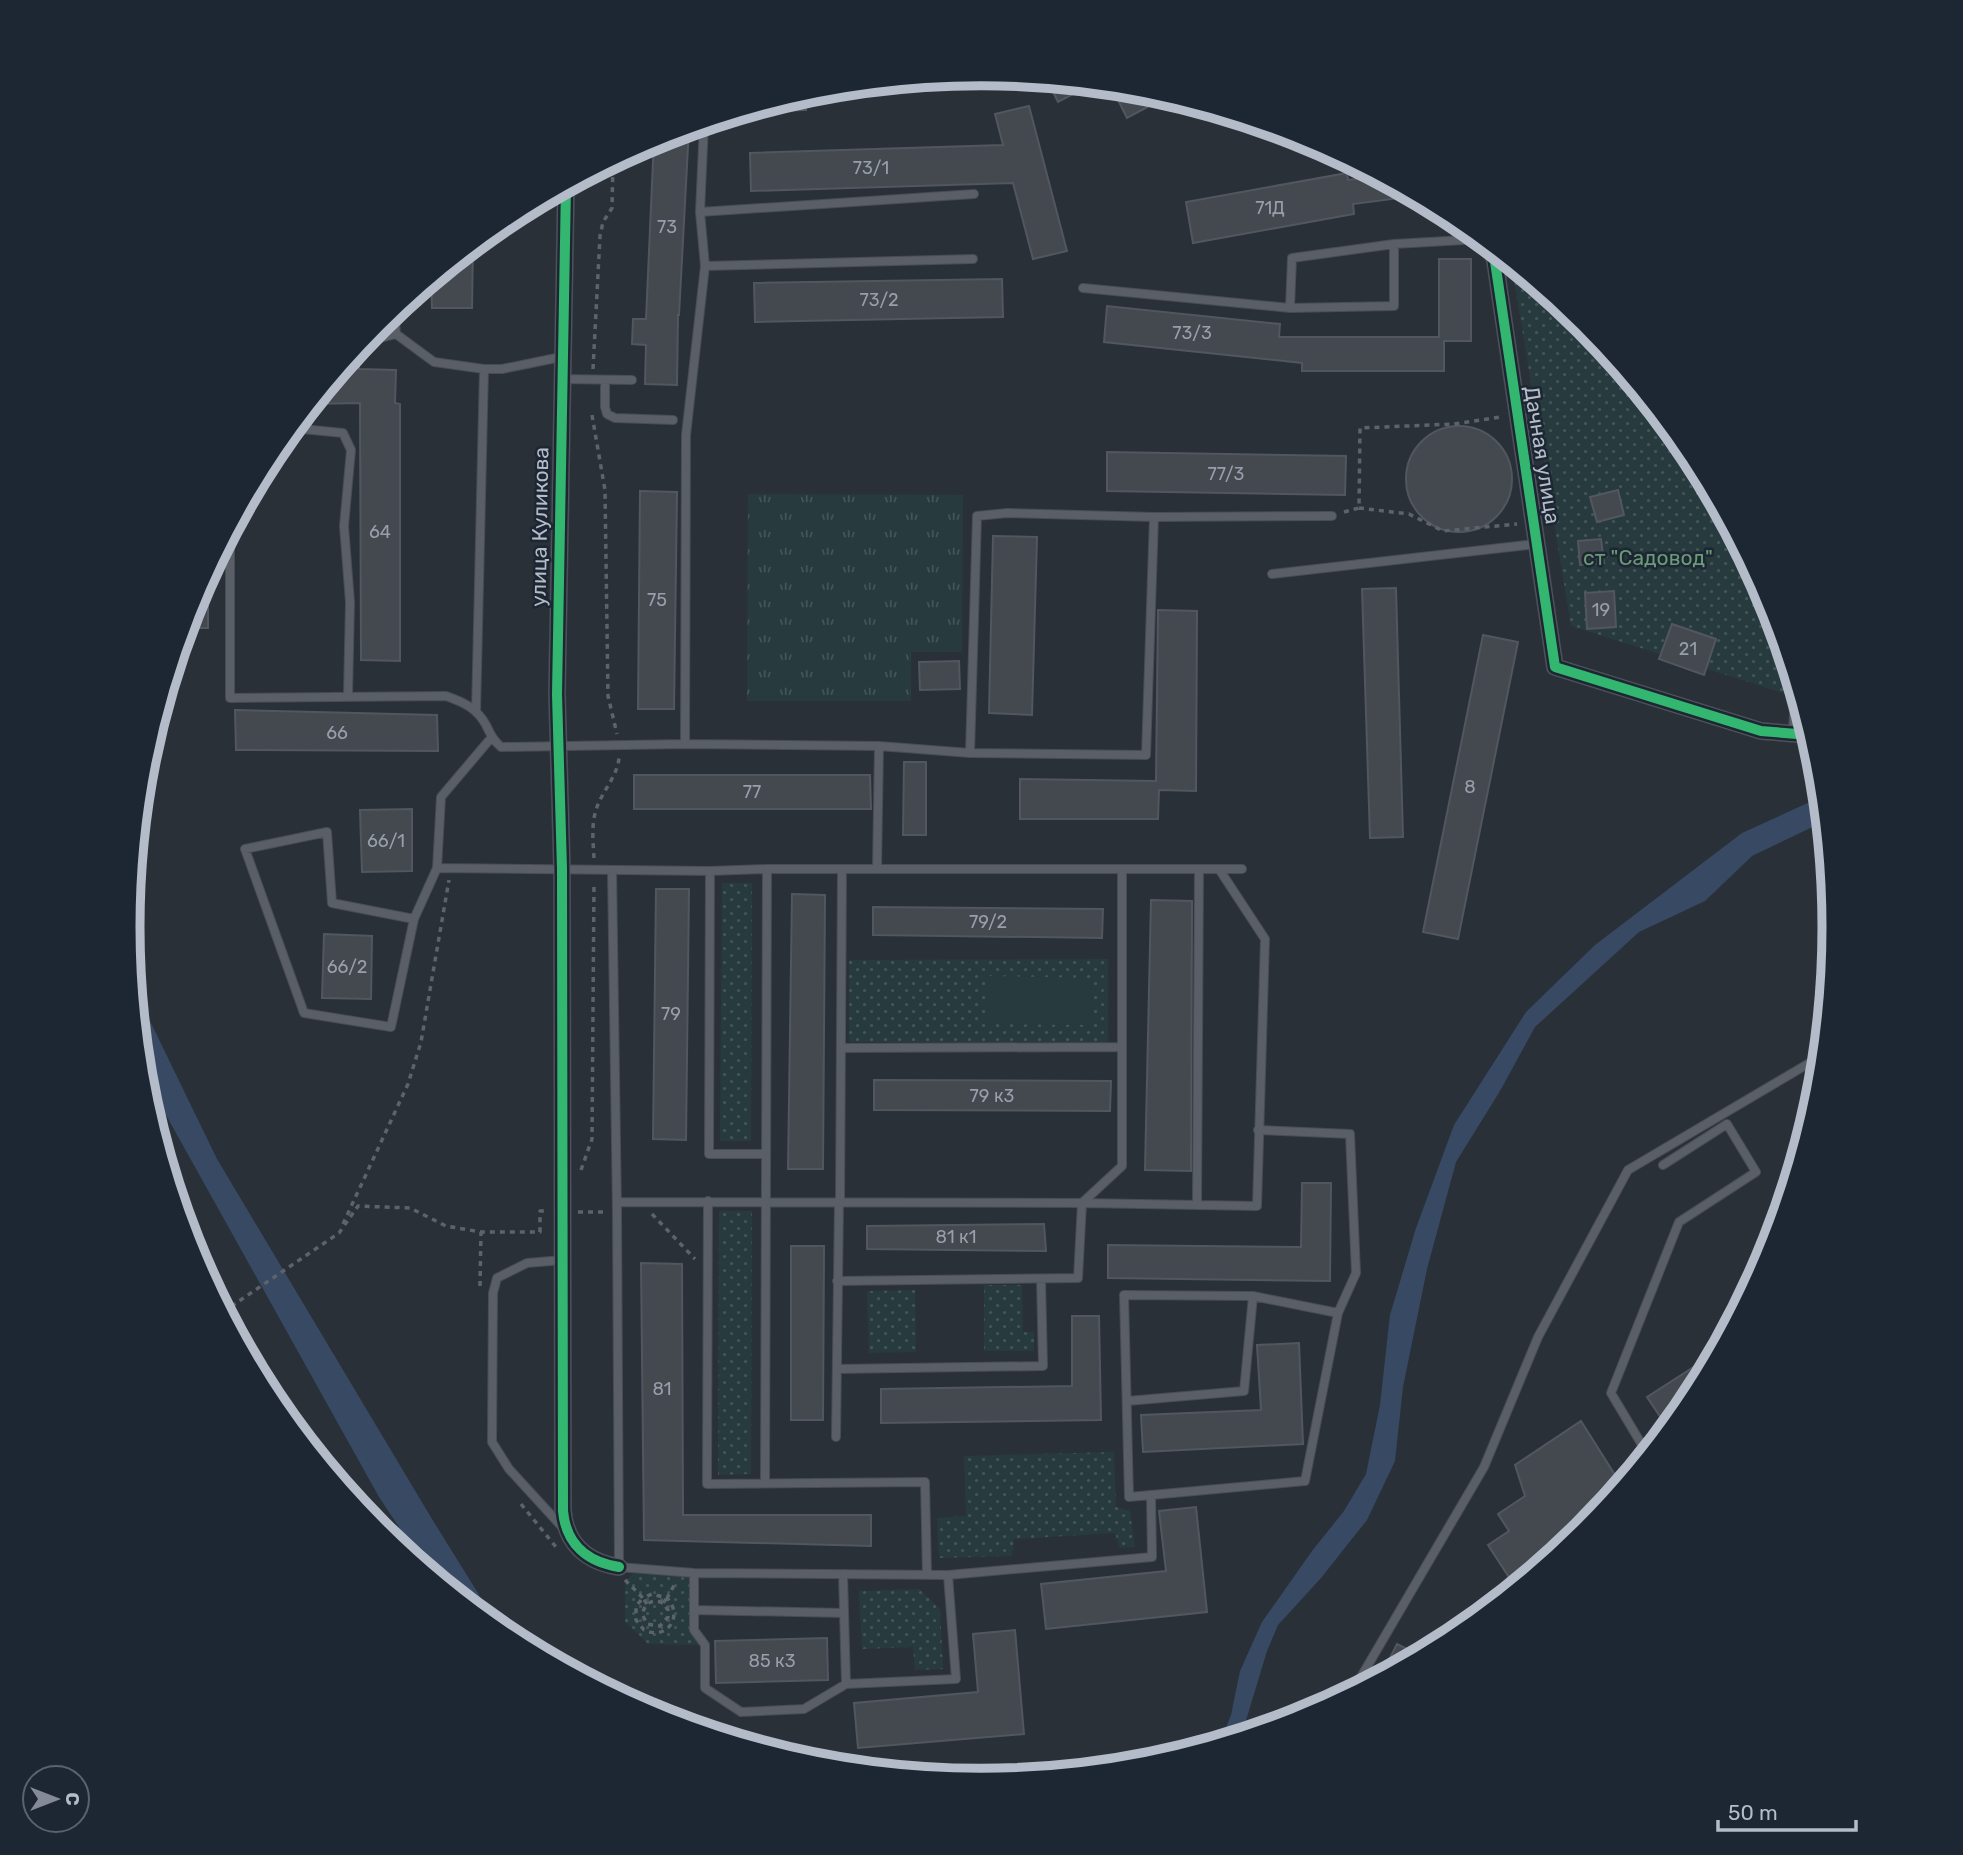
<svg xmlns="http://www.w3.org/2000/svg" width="1963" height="1855" viewBox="0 0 1963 1855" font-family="Rubik,sans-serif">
<defs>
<pattern id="grass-tufts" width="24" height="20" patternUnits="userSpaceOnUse" patternTransform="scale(1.75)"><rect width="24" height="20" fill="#273a3e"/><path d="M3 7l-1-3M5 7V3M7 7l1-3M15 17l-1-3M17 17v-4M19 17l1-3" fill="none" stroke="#445559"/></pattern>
<pattern id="park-dots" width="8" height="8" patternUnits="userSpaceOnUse" patternTransform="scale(1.75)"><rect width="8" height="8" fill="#273a3e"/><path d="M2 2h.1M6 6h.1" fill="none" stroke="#445559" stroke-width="1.8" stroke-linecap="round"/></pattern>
</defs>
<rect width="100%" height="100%" fill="#2a3038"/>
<path fill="url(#grass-tufts)" d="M748 494 963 495 962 652H911V701H747Z"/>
<path fill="url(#park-dots)" d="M1511 262 1586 324 1692 453 1771 601 1798 691 1786 694 1571 626Z
M722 883H752L751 1141H720Z
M1108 959V1042H849V960Z
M719 1211H752L751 1474 718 1475Z
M984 1285H1022L1023 1332H1034V1351H984Z
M915 1290 916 1352 869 1353 867 1291Z
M1114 1452 1116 1507 1130 1511 1135 1547 1120 1548 1115 1533 1014 1539 1012 1556 939 1558 937 1518 966 1516 964 1456Z
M637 1569 694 1573V1630L705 1645 648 1644 625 1622V1582Z
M919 1589 940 1609 943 1669 915 1670 913 1647 862 1649 859 1591Z"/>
<path fill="#273a3e" d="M985 976 1091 978 1090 1025 985 1024Z"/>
<path fill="#384963" d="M1823 796 1825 821 1752 856 1705 901 1639 932 1535 1027 1500 1091 1456 1162 1427 1269 1403 1387 1395 1461 1367 1520 1321 1578 1278 1625 1267 1651 1241 1737 1220 1743 1231 1715 1240 1671 1262 1622 1312 1551 1344 1511 1366 1474 1380 1405 1390 1315 1416 1228 1454 1125 1526 1012 1595 945 1742 833Z
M134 988 217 1159 432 1519 504 1635 430 1574 379 1497 142 1072Z"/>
<path fill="#444950" stroke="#52575f" stroke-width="2" d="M1047 80 1070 82 1075 93 1058 102Z
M1111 86 1148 90 1155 103 1127 118Z
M806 93V110L761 111 760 107Z
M1029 106 1067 251 1033 259 1013 183 751 191 750 153 1003 145 995 114Z
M689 128 679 315H678L677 385 645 384 646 345 632 344 633 319H646L654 139Z
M1347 173 1348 180 1379 176 1415 196 1353 204 1354 214 1193 243 1186 202Z
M473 245 472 308H432L431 280Z
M1439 259H1471V341H1444V371H1302V363L1104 342 1107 306 1280 324 1279 337H1439Z
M1002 279 1003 317 755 322 754 283Z
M359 365V369L396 370 395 403 400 404V661L361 660 360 403 312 404 343 366Z
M1406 479a53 53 0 1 1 106 0a53 53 0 1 1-106 0Z
M1107 452 1346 456 1345 495 1107 491Z
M1618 490 1624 515 1597 522 1590 497Z
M640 491 677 492 674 709H638Z
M993 536 1037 537 1032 715 989 713Z
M1601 539 1604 563 1580 565 1578 541Z
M208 572V628H184L193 600Z
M1396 588 1403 837 1370 838 1362 589Z
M1614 591 1616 627 1587 629 1585 593Z
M1158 610 1197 611 1196 791 1159 790 1158 819H1020V779L1156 781Z
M1672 624 1716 639 1704 675 1659 659Z
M1483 635 1518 642 1458 939 1423 932Z
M959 661 960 689 920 690 919 662Z
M235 710 437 715 438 751 236 750Z
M904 762H926V835H903Z
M634 775H870L871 809H634Z
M412 809V871L362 872 360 810Z
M656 889H689L686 1140 653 1139Z
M792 894 825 895 823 1169H788Z
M1151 900 1192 901 1191 1171 1145 1170Z
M873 907 1103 909 1102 938 873 935Z
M324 934 372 936 371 999 322 998Z
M874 1080 1111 1081 1110 1111 874 1110Z
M1302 1183H1331L1330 1281 1108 1278V1245L1301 1247Z
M1044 1224 1046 1251 867 1249V1226Z
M791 1246H824L823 1420H791Z
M641 1263 682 1264 683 1515H871V1546L644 1540Z
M1072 1316H1099L1101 1420 881 1423V1389L1072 1386Z
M1299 1343 1303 1444 1143 1452 1141 1415 1261 1410 1257 1345Z
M1720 1350 1691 1402 1669 1430 1647 1397Z
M1581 1421 1622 1486 1585 1532 1516 1588 1488 1545 1509 1531 1498 1514 1525 1496 1515 1465Z
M1196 1507 1207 1612 1046 1629 1041 1584 1166 1571 1159 1511Z
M1015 1630 1024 1734 858 1748 854 1703 978 1692 973 1634Z
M827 1638 828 1680 716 1683 715 1641Z
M1397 1644 1421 1656 1379 1679Z"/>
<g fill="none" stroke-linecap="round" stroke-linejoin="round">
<g stroke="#484c53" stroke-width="10">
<path id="lane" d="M700 212 974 194
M705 266 973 259
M1083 288 1290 308 1292 258 1394 244 1482 239
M1290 308 1394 306V244
M394 310 396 334 434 362 484 369H502L561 357
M363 342 396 334
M561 379 632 380
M605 380V407L607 414 615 418 673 420
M292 428 343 433 351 450 344 526 350 602 348 696
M230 531V698L446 696C463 702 477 708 486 725 491 735 493 740 501 747L685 744 879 746 970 753 1146 755 1154 517
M1272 574 1536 544
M476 712 484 369
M685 744 686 435 705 266 700 212 704 124
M970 753 977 516 1007 513 1154 517 1332 516
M437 868 441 797 491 738
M877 869 879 746
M612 870 617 1212 619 1567 694 1573 948 1575 1152 1557 1151 1495 1129 1497 1124 1295 1253 1296 1338 1313 1356 1273 1350 1134 1258 1130
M710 871 709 1154H765
M414 919 332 903 327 832 245 849 304 1013 391 1027 414 919 437 868 710 871 767 869H1242
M841 1048 1122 1047
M708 1201 707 1484 925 1482 927 1575
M617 1202 1082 1203 1257 1206 1265 939 1219 869
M840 1202 842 869
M1197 1205 1199 869
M563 1260 527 1263 497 1278 493 1293 492 1442 509 1469 564 1529
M837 1281 1078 1278 1082 1203 1122 1166V869
M837 1369 1043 1366 1041 1279
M1127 1401 1244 1391 1253 1296
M836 1437 839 1202
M1648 1455 1611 1393 1679 1222 1756 1172 1727 1124 1663 1165
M765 1483 767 869
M1151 1495 1305 1481 1338 1313
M694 1573V1630L705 1645V1688L741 1712 804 1709 846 1684 956 1679 948 1575
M843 1574 846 1684
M694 1610 844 1613
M1351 1694 1484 1467 1538 1337 1628 1170 1823 1055"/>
</g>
<g stroke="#484c53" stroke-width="18">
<path id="street" d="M566 186 557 694 562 869 563 1511C566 1544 587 1562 619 1567
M1493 248 1555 667 1761 731 1797 734 1810 732
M1797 734 1799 694"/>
</g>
<path stroke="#5d636a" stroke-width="3.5" stroke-dasharray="5 5" stroke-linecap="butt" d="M593 369 600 236 603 222 612 208 613 161
M592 415 605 490 608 696 617 734
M1359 508 1409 514 1443 531 1517 524
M1344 512 1359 508 1360 428 1454 424 1501 417
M594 858C593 841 591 823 597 807 603 790 619 774 619 756
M581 1170 592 1139 594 883
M578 1212H606
M652 1214 695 1259
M343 1224 408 1084 421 1042 449 880
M480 1286 481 1232
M223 1312 339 1233 358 1206 410 1208 446 1226 481 1232H540V1211H546
M521 1504 556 1547
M625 1580 643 1598 652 1594 667 1598 676 1582
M663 1603C652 1599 646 1602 642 1614L647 1624 660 1626 668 1617V1610L663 1603 667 1598
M647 1604 643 1598 636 1606V1620L644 1630C667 1641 684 1616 667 1598"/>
<use href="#lane" stroke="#5a5e66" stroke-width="8"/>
<use href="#street" stroke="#5a5e66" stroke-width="16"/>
<g stroke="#1d2633" stroke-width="15">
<path id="cycleway" d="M566 186 557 694 562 869 563 1511C566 1544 587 1562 619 1567
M1493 248 1555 667 1761 731 1797 734 1810 732"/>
</g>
<use href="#cycleway" stroke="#33b770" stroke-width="10"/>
</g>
<g text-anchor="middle" stroke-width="5" stroke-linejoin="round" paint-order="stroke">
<g font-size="18" fill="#989fab">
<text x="871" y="174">73/1</text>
<text x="1270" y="214">71Д</text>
<text x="667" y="233">73</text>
<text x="879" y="306">73/2</text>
<text x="1192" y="339">73/3</text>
<text x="1226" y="480">77/3</text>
<text x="380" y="538">64</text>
<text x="657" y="606">75</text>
<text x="1601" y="616">19</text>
<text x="1688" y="655">21</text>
<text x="337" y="739">66</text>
<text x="1470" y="793">8</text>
<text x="752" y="798">77</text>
<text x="386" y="847">66/1</text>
<text x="988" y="928">79/2</text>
<text x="347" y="973">66/2</text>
<text x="671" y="1020">79</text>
<text x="992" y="1102">79 к3</text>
<text x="956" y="1243">81 к1</text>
<text x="662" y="1395">81</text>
<text x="772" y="1667">85 к3</text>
</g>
<g font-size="21" fill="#b4bcc9" stroke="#1d2633">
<text transform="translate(1542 455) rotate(81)" y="7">Дачная улица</text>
<text transform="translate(540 527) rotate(-89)" y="7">улица Куликова</text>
</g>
<g font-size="21" fill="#6b9a76" stroke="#1d2633">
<text x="1648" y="565">ст "Садовод"</text>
</g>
</g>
<path d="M0 0H1963V1855H0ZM140 927a841 841 0 1 1 1682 0a841 841 0 1 1-1682 0Z" fill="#1d2633" fill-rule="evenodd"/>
<path fill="none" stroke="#b4bcc9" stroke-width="9" d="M140 927a841 841 0 1 1 1682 0a841 841 0 1 1-1682 0Z"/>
<g transform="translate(56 1799) rotate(90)"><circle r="33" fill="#1d2633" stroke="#59626f" stroke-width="2"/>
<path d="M0-5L12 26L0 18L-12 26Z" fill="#848b96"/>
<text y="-10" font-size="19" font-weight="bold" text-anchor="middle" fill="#b4bcc9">С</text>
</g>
<path d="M1718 1820v10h138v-10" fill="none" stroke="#b4bcc9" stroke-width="3.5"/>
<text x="1728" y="1820" font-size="21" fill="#b4bcc9" stroke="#1d2633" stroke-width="5" paint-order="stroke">50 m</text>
</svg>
